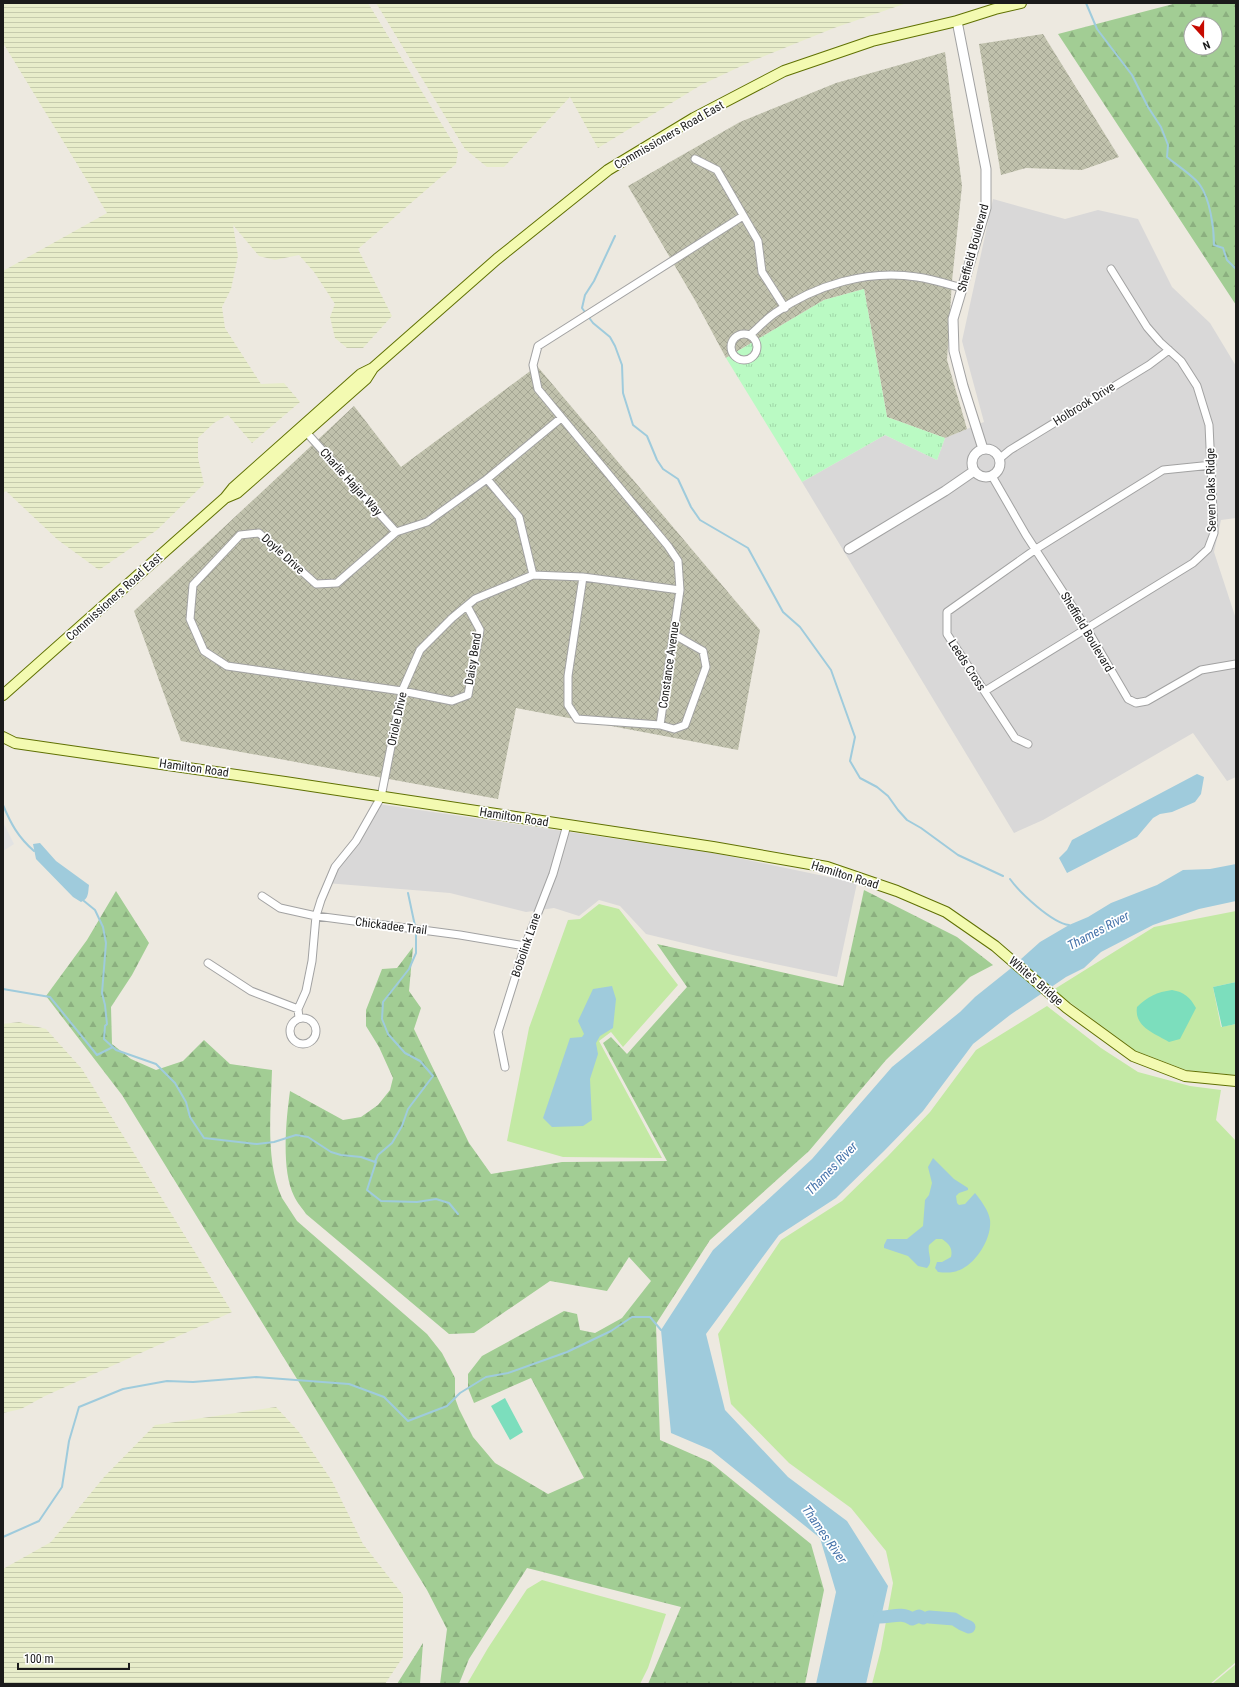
<svg xmlns="http://www.w3.org/2000/svg" width="1239" height="1687" viewBox="0 0 1239 1687" font-family="'Roboto Condensed',sans-serif">
<defs>
<pattern id="construction-cross-hatch" width="8" height="8" patternUnits="userSpaceOnUse"><rect width="8" height="8" fill="#c0c1ac"/><path d="M0 0l8 8M0 8l8-8" fill="none" stroke="#a4a593"/></pattern>
<pattern id="farmland-rules" width="6" height="5" patternUnits="userSpaceOnUse"><rect width="6" height="5" fill="#e8edca"/><path d="M0 2.5h6" fill="none" stroke="#c6cbad"/></pattern>
<pattern id="forest-firs" width="22" height="20" patternUnits="userSpaceOnUse"><rect width="22" height="20" fill="#a2cd94"/><path d="M5 1l3.5 6h-7zM16 11l3.5 6h-7z" fill="#8baf7f"/></pattern>
<pattern id="park-tufts" width="24" height="20" patternUnits="userSpaceOnUse"><rect width="24" height="20" fill="#bafac3"/><path d="M3 7l-1-3M5 7V3M7 7l1-3M15 17l-1-3M17 17v-4M19 17l1-3" fill="none" stroke="#9fd6a7"/></pattern>
</defs>
<rect width="100%" height="100%" fill="#ede9e0"/>
<path fill="#d9d8d8" d="M993 199 1065 219 1098 210 1138 219 1172 287 1210 323 1236 366V518L1221 520 1214 552 1236 619V777L1227 781 1193 733 1043 820 1014 833 802 482 885 435 937 460 945 438 984 422 962 341Z
M378 804 719 854 857 883 837 977 733 955 646 934 620 906 599 900 579 916 554 908 526 912 450 893 326 883Z"/>
<path fill="url(#construction-cross-hatch)" d="M1043 34 1119 157 1082 170 1026 168 1001 175 979 44Z
M945 52 962 186 952 281 947 360 967 429 945 438 887 417 864 289 824 300 726 358 696 302 628 186 740 122 836 83Z
M537 366 760 630 738 750 516 708 498 799 181 741 134 611 354 406 401 467Z"/>
<path fill="url(#farmland-rules)" d="M3 3H368L458 151 456 164 358 249 392 316 363 348H347L335 338 330 317 335 304 314 272 299 255 275 260 259 256 233 225 238 256 231 289 222 307 225 328 261 384 284 383 300 402 252 443 228 415 214 423 198 438V458L204 484 157 530 99 570 58 540 6 491 3 493V271L107 213 3 43Z
M376 3H907L834 28 752 61 701 85 598 148 570 97 504 167H487L465 149Z
M19 1022 46 1029 82 1069 232 1312 45 1396 21 1409 3 1413V1024Z
M276 1407 299 1432 332 1481 363 1544 403 1595V1657L385 1684H3V1569L51 1542 104 1477 155 1425Z"/>
<path fill="#c3e9a4" d="M599 904 619 909 678 985 623 1047 611 1032 599 1041 662 1158 563 1157 507 1141 529 1028 568 920 580 919Z
M1236 911V982L1213 987 1221 1027 1236 1024V1075L1186 1070 1136 1051 1053 990 1154 927Z
M1047 1006 1101 1048 1138 1072 1190 1086 1221 1090 1216 1120 1236 1141V1662L1210 1684H872L881 1649 893 1583 886 1551 851 1508 789 1463 731 1404 718 1334 781 1240 842 1201 888 1156 930 1112 976 1050Z
M542 1580 666 1614 648 1668 640 1684H467L488 1648 527 1589Z
M1236 1664V1684H1212Z"/>
<path fill="url(#forest-firs)" fill-rule="evenodd" d="M1177 3H1236V305L1058 34ZM1191 24H1215V48H1191Z
M864 890 957 937 993 965 970 977 886 1060 809 1151 710 1240 656 1324 660 1440 710 1462 811 1544 824 1590 805 1684H648L681 1607 527 1568 469 1659 459 1684H440L447 1629 427 1590 122 1095 46 996 87 940 116 891 149 943 132 975 111 1007 112 1044 131 1059 156 1070 183 1061 204 1040 230 1064 272 1070C271 1109 265 1161 282 1198 287 1206 292 1213 297 1221L427 1334 442 1353 455 1378V1398L459 1409 473 1437 495 1463 548 1494 584 1478 531 1378 474 1403 468 1388V1374L482 1356 564 1311 577 1314 580 1330 595 1333 622 1318 651 1281 629 1257 607 1291 550 1281 474 1333 449 1334 306 1214C303 1209 297 1203 294 1196 281 1170 286 1120 290 1091L343 1120 361 1117 378 1105 390 1090 393 1078 379 1047 366 1026V1010L382 969 397 968 413 947 409 991 421 1008 414 1029 469 1143 491 1174 562 1162 667 1161 603 1043 611 1037 627 1054 687 987 657 944 843 986Z
M423 1643 420 1684H397Z"/>
<path fill="url(#park-tufts)" d="M864 289 887 417 945 438 937 460 885 435 802 482 726 358 824 300Z"/>
<path fill="#7cdebd" d="M1236 982V1024L1222 1027 1213 987Z
M1172 990C1184 992 1190 997 1196 1008L1180 1039 1169 1042C1154 1033 1134 1027 1137 1007 1147 997 1157 992 1172 990Z
M505 1398 523 1432 510 1440 491 1406Z"/>
<path fill="#e3e3e3" d="M3 822 14 844 3 851Z"/>
<path fill="#9fcbdc" d="M1197 774 1204 777 1201 794 1195 802 1172 812 1160 814 1153 818 1137 837 1067 873 1059 858 1067 850 1072 840Z
M40 843 56 861 89 885C88 892 89 899 81 902L73 897 36 859 33 844Z
M1236 864V901L1199 909 1153 925 1101 952 1084 968 1066 977 1010 1015 973 1044 923 1111 884 1151 836 1198 779 1235 706 1334 725 1410 788 1477 847 1521 888 1586 866 1684H816L836 1592 820 1538 711 1450 671 1433 661 1330 713 1250 812 1159 892 1067 960 1012 975 997 1010 969 1040 942 1069 925 1088 917 1111 903 1157 885 1183 870 1210 869Z
M612 986 616 999 613 1028 600 1036 596 1043 598 1054 590 1079 592 1120 583 1126 552 1127 543 1118 570 1038 582 1037 584 1034 578 1021 593 989Z
M933 1158 954 1179 968 1188V1190L959 1193 956 1196 957 1203 959 1205 965 1204 975 1193C980 1199 989 1211 990 1220 992 1237 978 1261 962 1269 954 1273 947 1273 938 1272L935 1268 937 1262H942L951 1257C953 1248 949 1244 942 1239H936L929 1245C927 1254 934 1261 927 1268L918 1266 908 1256 884 1248V1245L887 1239H907L923 1226 925 1200 929 1195 932 1183 928 1167Z"/>
<g fill="none" stroke-linecap="round" stroke-linejoin="round">
<path stroke="#9fcbdc" stroke-width="2" d="M1086 3 1097 29 1132 75 1148 107 1161 127 1168 145 1167 157C1175 164 1194 176 1200 185 1210 199 1214 228 1214 245L1223 248 1227 260 1236 269
M615 236 594 281 585 295 582 308 593 323 610 337 615 346 622 365 623 393 633 425 647 436 657 460 663 469 678 479 691 507 700 520 748 548 783 612 800 627 831 670 855 737 850 761 860 778 877 787 888 796 898 810 907 820 921 828 958 855 1003 876
M3 805C11 824 18 837 34 851
M1010 879C1020 893 1052 923 1069 925
M408 893 415 926
M84 901 95 910 103 927 106 943 102 993 105 1005 107 1024 105 1026 104 1039 116 1050 156 1064 175 1083 186 1102 190 1117 204 1138 257 1144 274 1142 296 1135 308 1137 331 1152 341 1155 361 1157 375 1162
M416 931V953L409 969 383 1002 382 1019 388 1034 405 1053 420 1061 433 1076 408 1109 402 1126 392 1143 378 1155 375 1162H376L367 1190 381 1201 417 1202 436 1199 449 1203 458 1214
M3 989 50 997 97 1055 113 1047
M3 1537 39 1521 62 1487 69 1441 79 1407 123 1389 167 1381 193 1382 256 1377 349 1384 384 1397 408 1421 447 1406 460 1393 486 1377 508 1373 567 1352 611 1331 632 1317H650L661 1330"/>
<path stroke="#9fcbdc" stroke-width="13" d="M880 1617C892 1617 902 1612 912 1619L919 1616 923 1618
M929 1617 954 1619 962 1624 969 1627"/>
<g stroke="#a2a2a2" stroke-width="9">
<path id="minor" d="M695 159 717 170 758 241 762 272 785 308
M731 347a13 13 0 1 1 26 0a13 13 0 1 1-26 0Z
M750 335C758 328 766 319 775 313 816 285 868 269 917 277 932 279 947 284 962 288
M306 432 396 532
M999 459 1010 450 1149 365 1169 350
M992 476 1026 535 1087 629 1128 699 1136 703 1147 701 1201 670 1236 664
M487 479 519 517 533 575
M583 577 568 676V705L577 719 660 725 680 590 678 561 668 546 538 389 533 365 538 346 743 216
M467 606 480 630 468 695 452 701 402 691 227 666 204 651 190 619 193 585 240 535 259 533 316 584 337 583 396 532 427 522 487 479 561 418
M985 691 1193 563 1208 549 1214 533 1209 425 1197 386 1181 361 1160 342 1147 327 1111 269
M660 725 674 729 685 725 706 667 703 651 673 634
M1028 744 1015 738 947 634V612L1036 549 1163 470 1212 465
M262 896 280 908 316 916 460 935 525 946
M208 963 251 991 298 1009
M299 1018 298 1009 306 991 312 961 316 916 321 900 335 867 356 841 381 797 402 691 420 650 452 618 475 599 533 575 583 577 680 590
M290 1031a13 13 0 1 1 26 0a13 13 0 1 1-26 0Z
M505 1067 498 1032 525 946 553 874 567 825"/>
</g>
<g stroke="#a2a2a2" stroke-width="11">
<path id="tertiary" d="M957 21 986 169V208L953 319 954 351 963 386 983 449
M972 463a14 14 0 1 1 28 0a14 14 0 1 1-28 0Z
M849 549 945 491 974 471"/>
</g>
<g stroke="#607103" stroke-width="12">
<path id="secondary" d="M373 368 366 379 237 493 225 498 233 488 361 374 373 368 497 259 608 170 694 118 784 71 872 41 957 21 995 9 1021 3
M3 695 225 498
M3 737 15 743 285 782 713 847 827 867 897 891 946 912 995 946 1067 1008 1133 1056 1185 1076 1236 1081"/>
</g>
<use href="#minor" stroke="#fff" stroke-width="7"/>
<use href="#tertiary" stroke="#fff" stroke-width="9"/>
<use href="#secondary" stroke="#f3fab1" stroke-width="10"/>
</g>
<g text-anchor="middle" stroke-width="3.5" stroke-linejoin="round" paint-order="stroke">
<g font-size="12" fill="#1b1b1b" stroke="#fff">
<text transform="translate(669 135) rotate(-30)" y="4">Commissioners Road East</text>
<text transform="translate(973 248) rotate(-75)" y="4">Sheffield Boulevard</text>
<text transform="translate(1084 404) rotate(-32)" y="4">Holbrook Drive</text>
<text transform="translate(351 482) rotate(48)" y="4">Charlie Hajjar Way</text>
<text transform="translate(1211 490) rotate(-91)" y="4">Seven Oaks Ridge</text>
<text transform="translate(283 554) rotate(42)" y="4">Doyle Drive</text>
<text transform="translate(114 597) rotate(-42)" y="4">Commissioners Road East</text>
<text transform="translate(1087 632) rotate(59)" y="4">Sheffield Boulevard</text>
<text transform="translate(473 659) rotate(-81)" y="4">Daisy Bend</text>
<text transform="translate(669 665) rotate(-82)" y="4">Constance Avenue</text>
<text transform="translate(967 665) rotate(57)" y="4">Leeds Cross</text>
<text transform="translate(397 719) rotate(-78)" y="4">Oriole Drive</text>
<text transform="translate(194 768) rotate(8)" y="4">Hamilton Road</text>
<text transform="translate(514 817) rotate(9)" y="4">Hamilton Road</text>
<text transform="translate(845 875) rotate(17)" y="4">Hamilton Road</text>
<text transform="translate(391 926) rotate(7)" y="4">Chickadee Trail</text>
<text transform="translate(526 945) rotate(-71)" y="4">Bobolink Lane</text>
<text transform="translate(1036 981) rotate(41)" y="4">White's Bridge</text>
</g>
<g font-size="13" font-style="italic" fill="#4774ab" stroke="#fff">
<text transform="translate(1098 930) rotate(-28)" y="5">Thames River</text>
<text transform="translate(831 1168) rotate(-46)" y="5">Thames River</text>
<text transform="translate(825 1534) rotate(55)" y="5">Thames River</text>
</g>
</g>
<rect width="1239" height="1687" fill="none" stroke="#1b1b1b" stroke-width="8"/>
<g transform="translate(1203 36) rotate(159)"><circle r="19" fill="#ffffff" stroke="#a4a4a4"/>
<path d="M0-3L7 15L0 10L-7 15Z" fill="#c60a00"/>
<text y="-6" font-size="11" font-weight="bold" text-anchor="middle" fill="#1b1b1b">N</text>
</g>
<path d="M18 1663v6h111v-6" fill="none" stroke="#1b1b1b" stroke-width="2"/>
<text x="24" y="1663" font-size="12" fill="#1b1b1b" stroke="#ffffff" stroke-width="3" paint-order="stroke">100 m</text>
</svg>
